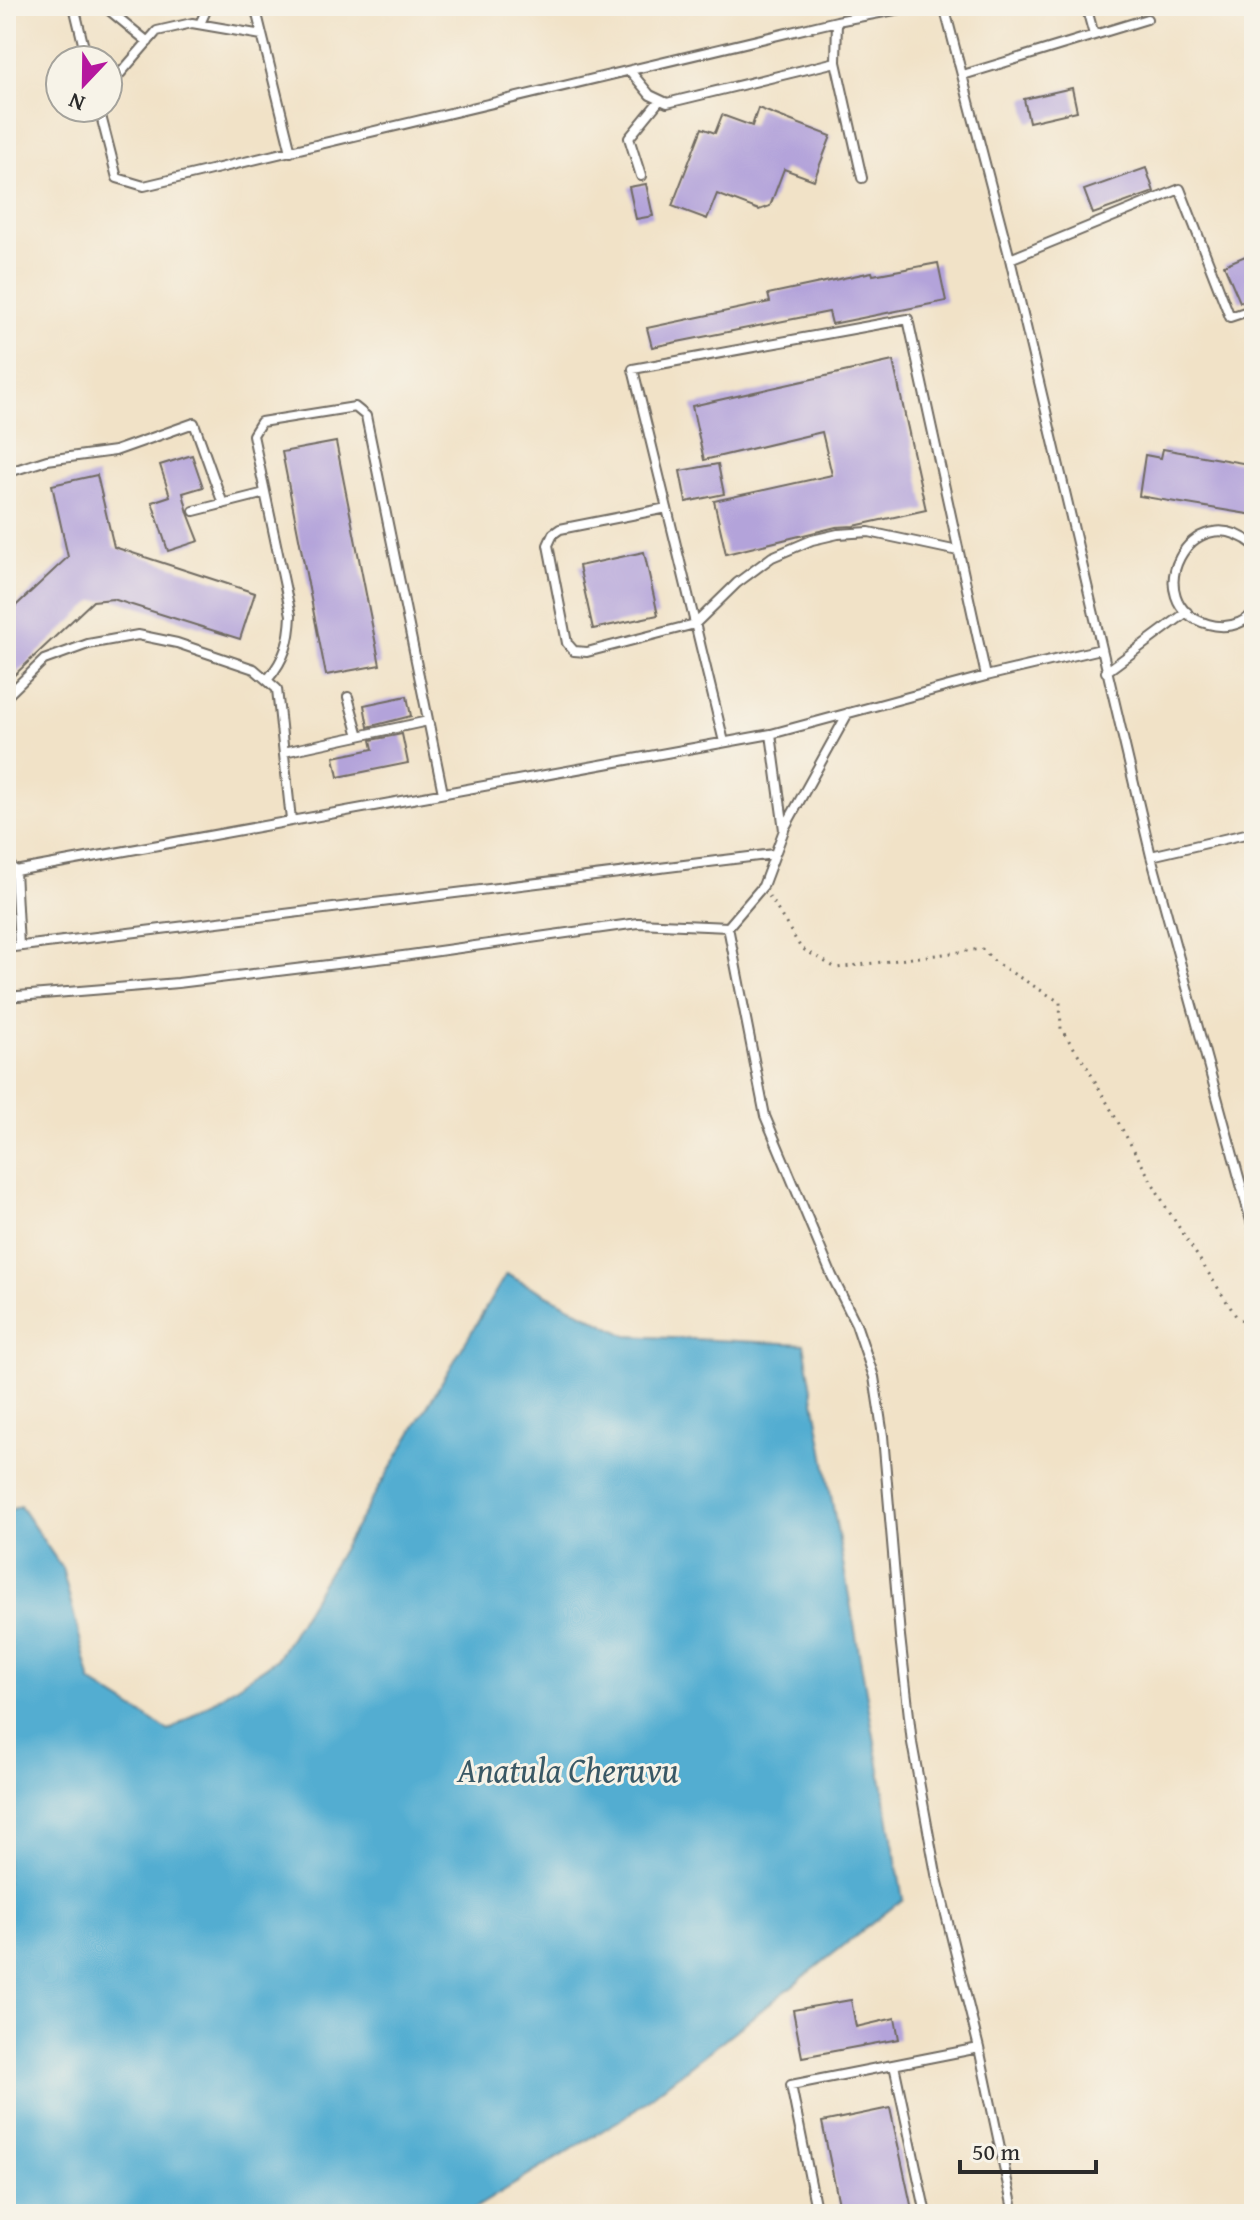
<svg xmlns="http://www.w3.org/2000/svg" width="1260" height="2220" viewBox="0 0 1260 2220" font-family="'Gentium Book Plus',serif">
<rect width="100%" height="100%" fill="#f7f3e8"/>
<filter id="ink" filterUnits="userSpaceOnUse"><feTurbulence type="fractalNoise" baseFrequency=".0125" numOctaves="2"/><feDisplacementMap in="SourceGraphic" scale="16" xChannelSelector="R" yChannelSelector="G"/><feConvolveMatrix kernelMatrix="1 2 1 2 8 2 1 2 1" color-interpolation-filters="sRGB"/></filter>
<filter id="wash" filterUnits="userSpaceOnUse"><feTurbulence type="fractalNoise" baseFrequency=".006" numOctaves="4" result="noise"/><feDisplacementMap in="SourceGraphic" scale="32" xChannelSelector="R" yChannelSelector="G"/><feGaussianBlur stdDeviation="1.8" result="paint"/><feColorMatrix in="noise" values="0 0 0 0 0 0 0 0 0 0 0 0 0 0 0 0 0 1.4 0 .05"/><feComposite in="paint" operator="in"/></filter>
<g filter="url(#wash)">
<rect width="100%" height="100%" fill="#f1e2c7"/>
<path fill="#53add1" stroke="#3f6c7e" stroke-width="2" d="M506 1274 627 1336 804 1344 903 1899 625 2117 465 2214H6V1512L20 1506 62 1568 91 1682 169 1731 277 1659Z"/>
<g id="blocks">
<path fill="#b3a3da" d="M1072 88 1077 111 1029 122 1024 99Z
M758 108 831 136 814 180 784 169 770 206 759 210 717 194 707 219 672 206 702 128 715 133 722 115 752 126Z
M1146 168 1154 192 1093 214 1084 190Z
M646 184 653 216 636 219 629 187Z
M1250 254 1254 263V296L1240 302 1224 265Z
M938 263 946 301 832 324 829 312 652 347 647 328 770 302 768 294 872 272 873 275Z
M893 361 926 510 854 526 836 527 726 554 714 501 832 475 822 432 704 460 692 406Z
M336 442 380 665 326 675 282 452Z
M1163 449 1254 465V515L1139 496 1145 455 1161 458Z
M192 455 203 487 183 493 188 513 199 541 168 551 152 502 170 496 160 465Z
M718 464 724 494 686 502 680 471Z
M97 475 114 547 255 593 240 639 113 599 93 601 6 683V615L68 557 52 485Z
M644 552 658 615 593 629 579 566Z
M407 696 411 716 368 727 364 705Z
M402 734 408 763 338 777 334 757 373 749 371 740Z
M851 2000 856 2027 895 2018 899 2039 802 2057 793 2010Z
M890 2108 913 2214H841L822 2122Z"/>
</g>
</g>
<g filter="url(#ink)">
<use href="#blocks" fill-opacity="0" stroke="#706b62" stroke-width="2"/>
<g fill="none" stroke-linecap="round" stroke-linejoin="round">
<g stroke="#706b62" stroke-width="12">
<path id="service" d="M74 6 87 60
M104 6 148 42
M255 6 291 152
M944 6 1010 259 1151 856 1254 1232
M1086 6 1094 35
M200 24 208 6
M836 62 862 178
M630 71 650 95 667 103 836 62 837 21
M963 75 1147 19
M108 84 112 83 157 31 192 23 262 35
M99 108 117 178 144 186 837 21 916 6
M641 176 629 138 660 100
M1010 259 1180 189 1230 317 1254 309
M6 473 47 460 115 451 194 423 223 504
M667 508 560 529 553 534 548 545 567 643 574 651 587 652 695 624 737 583 772 557 812 540 838 534 869 532 958 551
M194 511 265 493
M1254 545C1190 493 1136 604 1208 624 1225 629 1241 625 1254 613
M1106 672 1187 612
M268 679C285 659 290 641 291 615L253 435 261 422 355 407 366 416 443 793
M6 697 44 660 88 644 138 635 177 643 254 669 277 689 291 820
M348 697 359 736
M771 734 784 830 763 886 728 927 765 1116 832 1276 856 1324 874 1377 883 1436 900 1636 912 1743 936 1874 979 2048 791 2085 817 2214
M724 742 633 369 908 319 986 676
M284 752 428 721
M784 829 848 713
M1151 856 1254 832
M6 860 15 871 19 946
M15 871 771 734 986 676 1101 649
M6 948 774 854
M6 997 178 983 403 956 638 923 728 927
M979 2048 1014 2214
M894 2065 926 2214
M1253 2214 1254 2210"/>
</g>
<path stroke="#706b62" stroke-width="3" stroke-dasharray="2 6" stroke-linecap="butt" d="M769 896 801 948 836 968 982 949 996 963 1060 1002 1061 1029 1087 1067 1166 1207 1236 1316 1254 1328"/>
<use href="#service" stroke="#fff" stroke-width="8"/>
</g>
</g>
<g text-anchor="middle" stroke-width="6" stroke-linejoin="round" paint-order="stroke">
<g font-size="34" font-style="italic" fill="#395865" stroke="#f7f3e8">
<text x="568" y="1782">Anatula Cheruvu</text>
</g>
</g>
<rect width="1260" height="2220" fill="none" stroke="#f7f3e8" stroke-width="32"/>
<g transform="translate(84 84) rotate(202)"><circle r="38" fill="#f7f3e8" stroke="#a5a39c" stroke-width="2"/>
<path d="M0-6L14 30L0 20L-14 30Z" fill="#b5179e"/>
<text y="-12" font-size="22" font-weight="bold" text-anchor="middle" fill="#2b2b2b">N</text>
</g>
<path d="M960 2160v12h136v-12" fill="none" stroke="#2b2b2b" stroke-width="4"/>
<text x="972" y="2160" font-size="24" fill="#2b2b2b" stroke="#f7f3e8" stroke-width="6" paint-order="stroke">50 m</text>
</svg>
